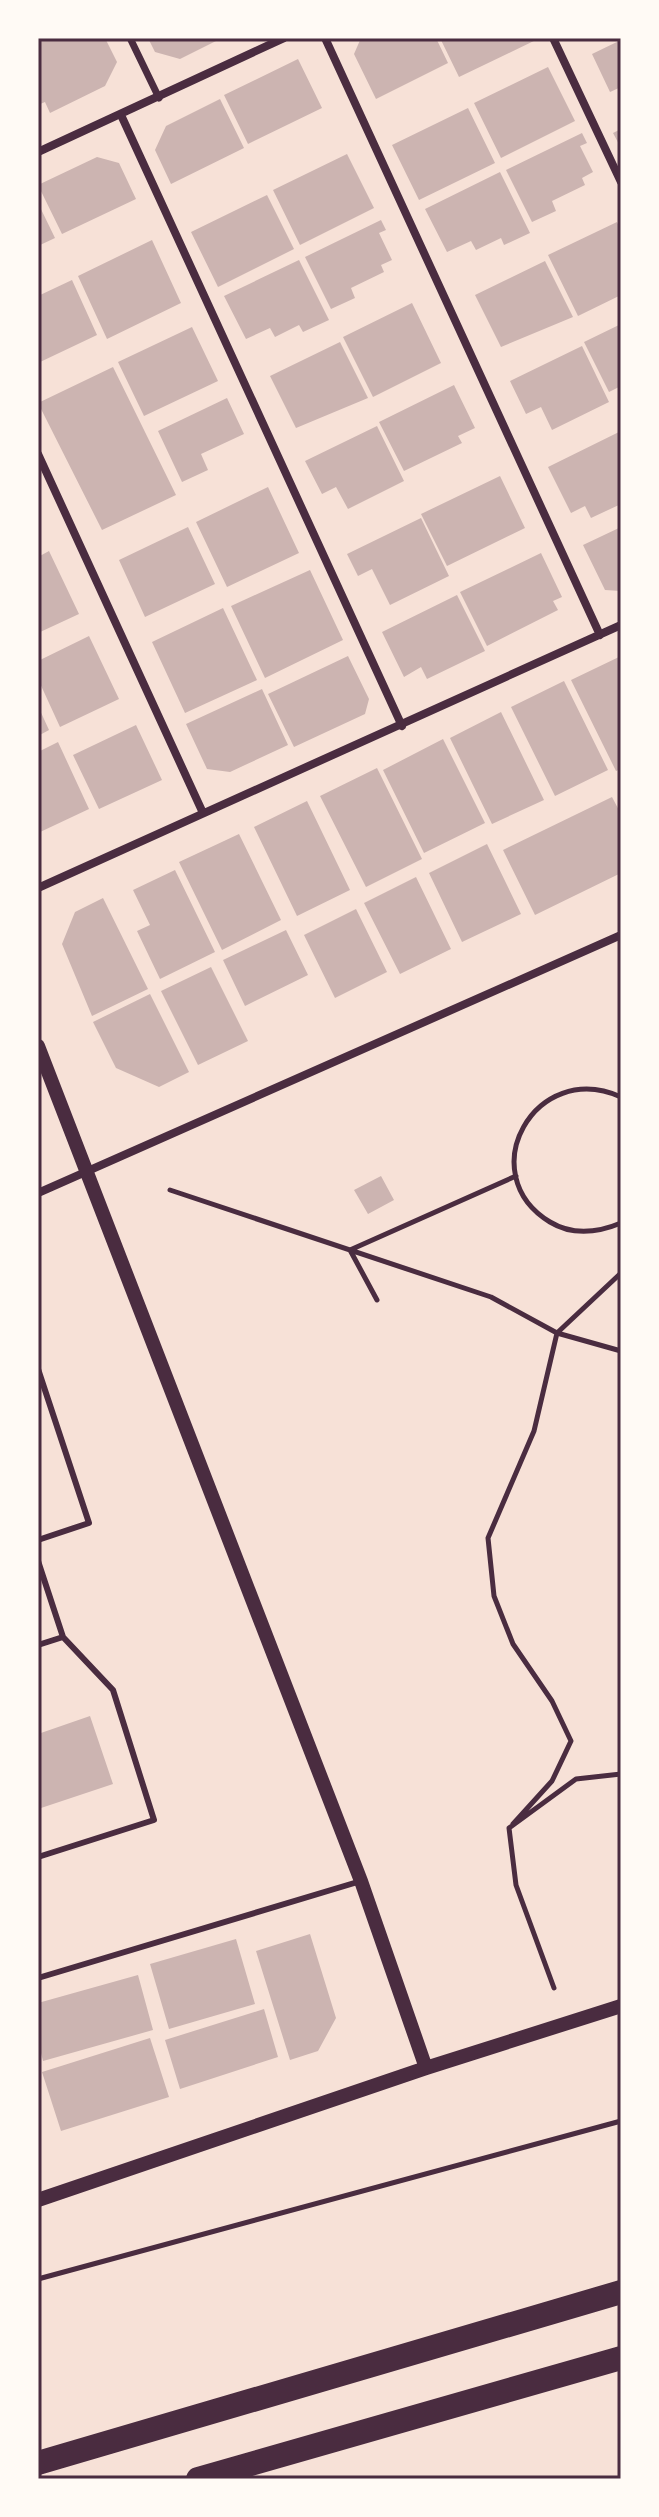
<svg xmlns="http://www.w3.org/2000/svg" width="659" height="2517" viewBox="0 0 659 2517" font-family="'Source Sans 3',sans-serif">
<rect width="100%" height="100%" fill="#f7e1d7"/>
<path fill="#ccb4b1" d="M42 38H105L117 62 105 86 50 113 45 102 38 105V40Z
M148 38H222L180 59 155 52Z
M361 38H436L448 63 376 99 354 54Z
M440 38H540L459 77Z
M621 40V87L610 92 592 54Z
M298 59 322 108 248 144 224 95Z
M548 67 575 121 501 158 474 103Z
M220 99 244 148 171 184 155 150 166 126Z
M468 108 495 163 419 200 392 145Z
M621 129V148L613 133Z
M582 133 587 143 580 146 593 172 582 178 585 185 552 201 556 211 532 222 506 170Z
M347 154 374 208 300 245 273 190Z
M97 157 119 163 136 199 62 234 38 185Z
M500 172 530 233 504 245 501 238 476 250 471 241 447 252 425 209Z
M267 195 294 249 218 287 191 232Z
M38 203 55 238 38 246Z
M381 220 386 230 379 233 392 260 381 265 384 272 351 288 355 298 331 309 305 257Z
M617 222 621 231V295L578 316 548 255Z
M152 240 181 303 107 339 78 276Z
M299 260 329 320 303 332 299 325 275 337 270 328 246 339 224 296Z
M545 261 573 317 501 347 475 295Z
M72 280 97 335 38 363V296Z
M412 303 441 363 373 397 343 337Z
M621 324V386L609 392 584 342Z
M192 327 218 381 144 416 118 362Z
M340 342 368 398 296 428 270 376Z
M582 346 609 402 552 430 541 407 526 414 510 381Z
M113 367 176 495 102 530 38 403Z
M454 385 475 428 458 436 462 443 404 471 379 422Z
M227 398 244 434 201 454 208 470 182 482 158 431Z
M377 426 404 481 348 509 336 487 322 494 305 461Z
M621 431V504L591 518 585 506 571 513 548 467Z
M500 476 525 528 447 566 421 514Z
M268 487 299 553 227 587 196 522Z
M421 518 449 576 390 605 372 569 358 576 347 554Z
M188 527 215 584 145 617 119 560Z
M621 527V591L605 590 583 545Z
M49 551 79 614 38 633V557Z
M541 553 562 597 553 601 558 610 487 646 460 592Z
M310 570 343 640 265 678 231 606Z
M457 595 485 651 427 679 421 667 404 677 382 632Z
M223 608 257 680 185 713 152 642Z
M89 636 119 699 60 727 38 679V661Z
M348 656 369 699 365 714 294 747 268 694Z
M621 656V769L616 771 571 680Z
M564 681 608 770 555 796 511 707Z
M262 689 288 745 230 772 207 769 186 724Z
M38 706 49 730 38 736Z
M501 712 544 800 492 824 450 738Z
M136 725 162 780 99 809 73 755Z
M443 739 485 823 424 853 383 770Z
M58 742 89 809 38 833V752Z
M377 768 422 859 366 887 320 796Z
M612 797 621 814V873L535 915 503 850Z
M307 801 350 890 297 916 254 827Z
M239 834 281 920 222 950 179 862Z
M487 844 521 914 462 942 429 873Z
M175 870 215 952 160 979 137 931 150 925 133 890Z
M416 877 451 949 400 974 364 903Z
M103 898 148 989 92 1016 62 944 75 912Z
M356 909 387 972 335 998 304 935Z
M286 930 308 975 245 1006 223 960Z
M211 967 248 1041 198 1065 161 991Z
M150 994 189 1072 159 1087 116 1068 93 1022Z
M381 1176 394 1200 368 1214 354 1190Z
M90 1716 113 1784 38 1809V1734Z
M310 1934 336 2018 318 2051 290 2060 256 1951Z
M236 1939 255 2004 169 2029 150 1964Z
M138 1975 153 2030 43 2061 38 2041V2003Z
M264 2009 278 2057 180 2089 165 2040Z
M150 2038 169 2097 61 2131 42 2072Z"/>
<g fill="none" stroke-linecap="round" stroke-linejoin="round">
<path stroke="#4a2c40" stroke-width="5" d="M621 1097C535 1058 471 1174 550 1222 573 1236 597 1233 621 1223
M170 1190 491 1297 557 1333 621 1351
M377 1300 350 1250 516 1176
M513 1824 552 1781 571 1741 552 1701 513 1644 494 1596 488 1538 534 1431 557 1333 621 1273
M554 1988 516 1885 509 1828 576 1779 621 1774
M38 2279 621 2121"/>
<path stroke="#4a2c40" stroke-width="6" d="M38 1369 89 1523 38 1540
M38 1561 63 1637 38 1645
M38 1857 154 1820 113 1690 63 1637
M38 1978 361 1881"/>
<path stroke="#4a2c40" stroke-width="7" d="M130 38 159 98"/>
<path stroke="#4a2c40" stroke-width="8" d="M325 38 600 635
M553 38 621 182
M121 115 402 726
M38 152 284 38
M38 454 203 813
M38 888 621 625
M38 1193 621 935"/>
<path stroke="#4a2c40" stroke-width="14" d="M38 1046 361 1881 426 2068
M38 2200 426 2068 621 2006"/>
<path stroke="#4a2c40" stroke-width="24" d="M38 2463 621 2292
M198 2479 621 2358"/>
</g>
<rect width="659" height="2517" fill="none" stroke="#fffaf5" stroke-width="80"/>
<rect x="40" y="40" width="579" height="2437" fill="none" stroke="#4a2c40" stroke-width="3"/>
</svg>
